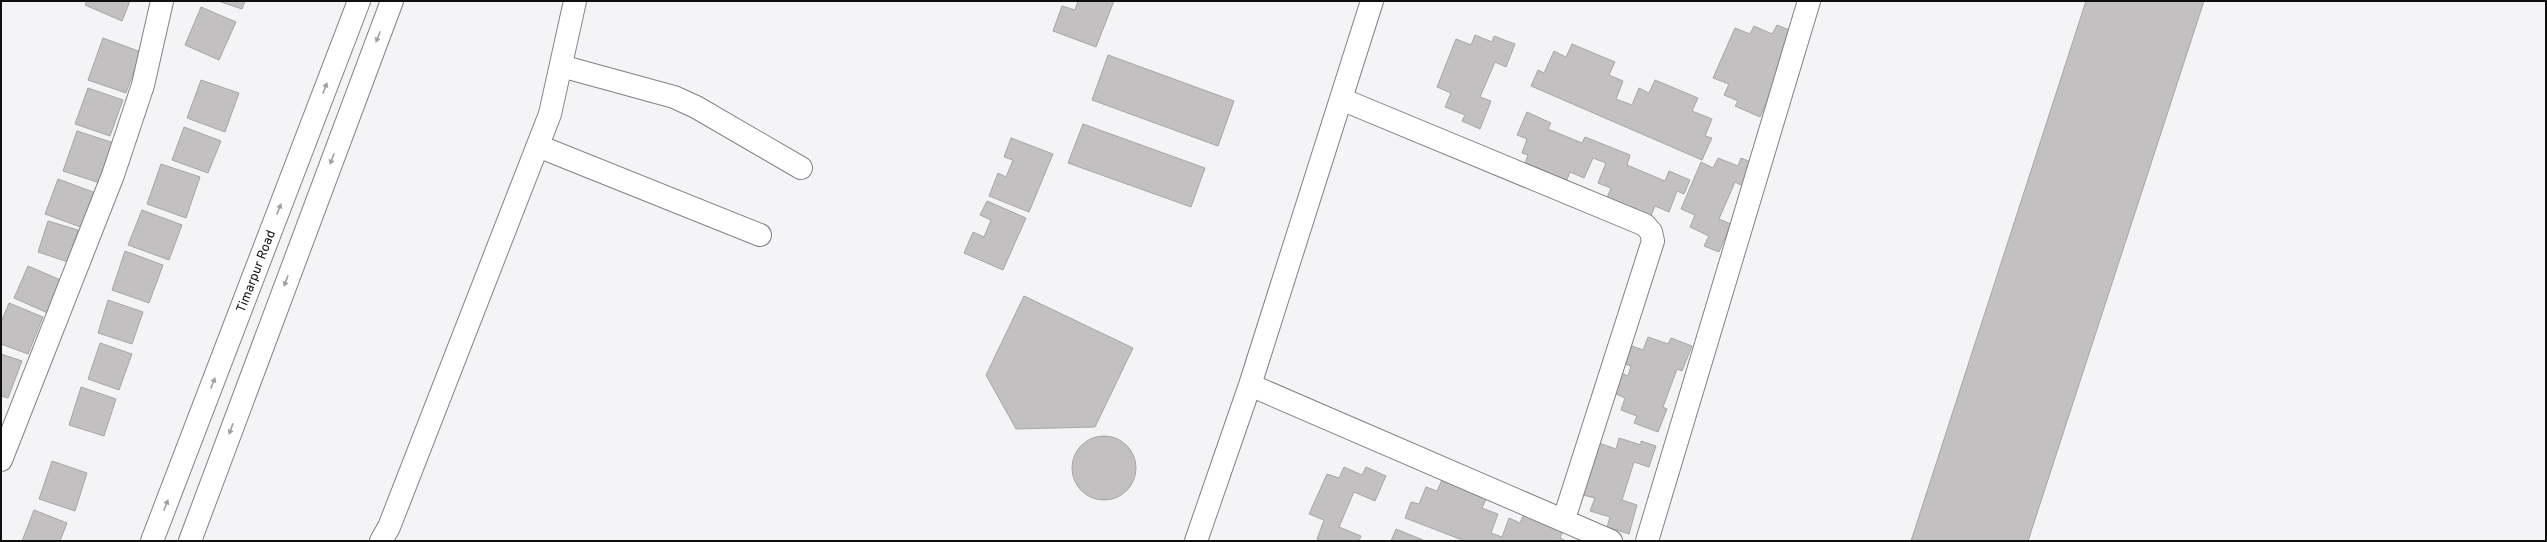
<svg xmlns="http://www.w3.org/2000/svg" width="2547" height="542" viewBox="0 0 2547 542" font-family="Overpass,sans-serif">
<rect width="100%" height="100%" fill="#f4f4f6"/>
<path fill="#c2c0c0" stroke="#a8a6a5" d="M87 1H130L122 21 85 5Z
M218 1H245L242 9Z
M1078 1H1114L1096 47 1053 31 1062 6 1075 10Z
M2086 1H2204L2028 541H1911Z
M201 7 236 22 219 60 185 45Z
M1777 25 1797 33 1760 117 1735 106 1738 101 1724 95 1729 84 1713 78 1735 28 1750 34 1754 26 1772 34Z
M1475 35 1492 42 1494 36 1515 44 1506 67 1495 62 1480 97 1491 101 1480 129 1462 121 1465 115 1445 107 1451 93 1437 87 1456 39 1471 45Z
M103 38 141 52 126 93 88 80Z
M1572 44 1615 62 1609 75 1623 81 1616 99 1632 105 1639 88 1649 93 1655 80 1698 98 1692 111 1712 119 1705 136 1712 138 1702 160 1531 86 1538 70 1544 73 1554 51 1566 57Z
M1108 55 1234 101 1218 146 1092 100Z
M201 80 239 93 225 132 187 118Z
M88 88 123 100 110 136 75 124Z
M1527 112 1551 123 1548 129 1582 143 1585 137 1630 155 1627 165 1665 181 1669 171 1690 180 1684 194 1677 191 1669 212 1655 206 1650 218 1606 200 1611 188 1598 183 1606 163 1593 158 1584 178 1570 172 1566 182 1524 166 1528 155 1522 153 1527 139 1517 135Z
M1083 124 1205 168 1191 207 1068 163Z
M184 127 221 141 208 173 172 160Z
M77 131 117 144 103 184 63 171Z
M1011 138 1053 154 1029 212 989 196 998 173 1006 177 1013 160 1004 157Z
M1718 158 1738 166 1741 158 1758 165 1747 188 1735 182 1719 219 1731 224 1719 252 1704 246 1709 236 1690 227 1695 215 1681 209 1701 162 1713 168Z
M161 164 200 177 186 218 147 204Z
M58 179 96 193 83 228 45 214Z
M987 201 1026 218 1003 270 964 253 973 232 984 237 991 220 980 215Z
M142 210 182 225 169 260 128 245Z
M48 221 78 230 68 262 38 252Z
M125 251 163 265 149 303 112 290Z
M28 266 63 281 50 314 14 298Z
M1024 296 1133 348 1095 427 1016 429 986 375Z
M108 300 143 312 132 344 98 333Z
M9 303 43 317 28 354 1 344V322Z
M1648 337 1668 344 1671 338 1692 346 1682 371 1677 369 1663 407 1667 409 1658 432 1634 423 1637 416 1621 410 1625 398 1614 393 1621 373 1628 376 1631 366 1625 364 1632 346 1643 350Z
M100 343 132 354 119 390 88 379Z
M1 354 22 361 8 398 1 396Z
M81 387 116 399 104 436 69 425Z
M1072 468a32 32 0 1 1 64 0a32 32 0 1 1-64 0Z
M1619 438 1641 445V441L1656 446 1649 467 1634 462 1622 500 1637 505 1629 534 1607 527 1610 517 1590 511 1595 498 1583 495 1599 443 1616 449Z
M52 461 87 473 75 511 39 499Z
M1344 467 1362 475 1366 467 1386 476 1375 501 1354 492 1339 527 1361 536 1359 541H1322L1317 539 1324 520 1309 514 1327 474 1339 478Z
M1442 480 1487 497 1482 508 1498 514 1491 533 1502 537 1509 518 1520 523 1525 511 1565 527 1560 538 1566 541H1465L1405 518 1411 502 1419 504 1426 487 1437 491Z
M34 510 67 523 60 541H22Z
M1396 529 1423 540 1391 541Z"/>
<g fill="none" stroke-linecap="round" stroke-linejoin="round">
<g stroke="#828284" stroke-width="24">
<path id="minor" d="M561 66 674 97 696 107 801 168
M1341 99 1645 225 1651 232 1653 241 1564 519
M538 146 760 235
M1250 385 1611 541
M1 460 113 175 143 85 162 1
M152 541 359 1
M190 541 392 1
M381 541 389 527 550 114 575 1
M1196 541 1250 385 1372 1
M1647 541 1809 1"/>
</g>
<use href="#minor" stroke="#fff" stroke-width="22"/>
</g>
<defs><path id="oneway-solid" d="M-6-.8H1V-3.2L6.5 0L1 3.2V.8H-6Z"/></defs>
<g fill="#9f9f9f">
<use href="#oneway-solid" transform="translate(378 37) rotate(111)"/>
<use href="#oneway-solid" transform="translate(325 88) rotate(-69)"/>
<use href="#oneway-solid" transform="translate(332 159) rotate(111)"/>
<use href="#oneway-solid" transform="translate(279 209) rotate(-69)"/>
<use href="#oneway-solid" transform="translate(286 281) rotate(110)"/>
<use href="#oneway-solid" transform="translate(213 383) rotate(-69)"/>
<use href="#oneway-solid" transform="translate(231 429) rotate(110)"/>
<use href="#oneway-solid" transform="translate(166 505) rotate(-69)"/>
</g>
<g text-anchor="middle" stroke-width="3" stroke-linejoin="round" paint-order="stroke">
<g font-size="13" fill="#0f0f10" stroke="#fff">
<text transform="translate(255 271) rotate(-69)" y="5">Timarpur Road</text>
</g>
</g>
<rect width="2547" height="542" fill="none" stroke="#0f0f10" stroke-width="4"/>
</svg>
